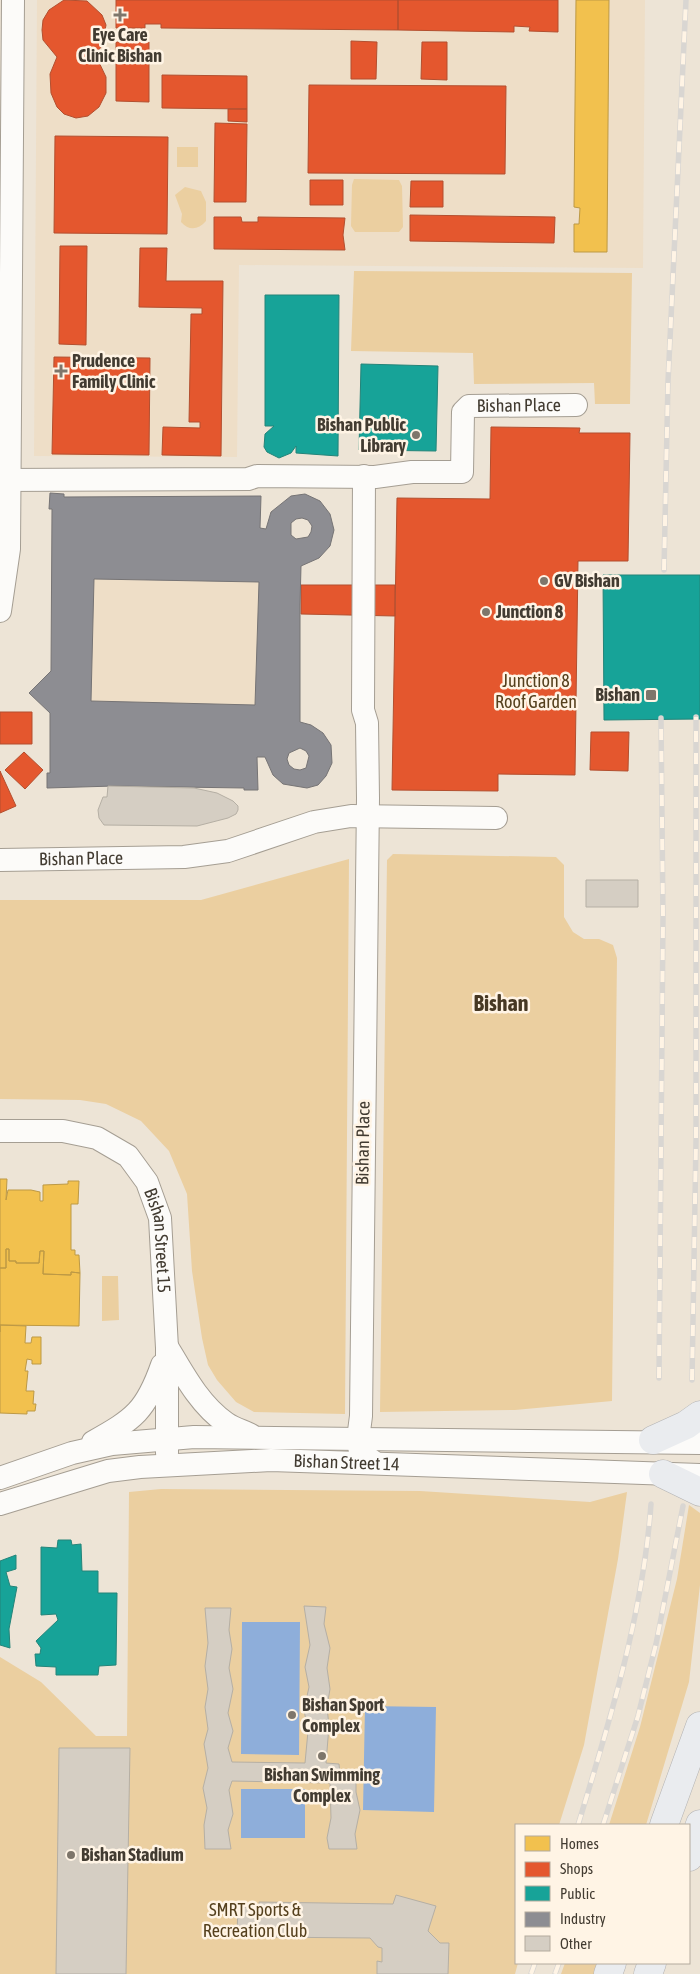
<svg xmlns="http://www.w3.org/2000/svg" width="700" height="1974" viewBox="0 0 700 1974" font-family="'Asap Condensed',sans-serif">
<rect width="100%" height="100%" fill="#ede4d6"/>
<path fill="#eedec7" d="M37 0H645L643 268 239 265 237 457 34 456Z
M79 530 264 562 263 712 78 714Z"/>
<path fill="#ebcfa0" d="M177 147H198V167H177Z
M354 179 399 180 402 186 403 227 399 232H355L351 226 352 185Z
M185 187 201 191 206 202V221C198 230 189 231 181 222L182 214 175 195Z
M354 271 632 273 630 404H595L594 383 474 384 473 353 351 351Z
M393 854 556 857 564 865V917L573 932 584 939H599L613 945 617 958 612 1401 515 1410 380 1412 387 860Z
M349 859 345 1414 254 1412 236 1402 217 1380 208 1365 202 1338 192 1271 187 1194 169 1151 141 1121 106 1104 80 1100 0 1099V900H201Z
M102 1276H118L119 1320 102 1321Z
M161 1489 420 1491 590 1502 627 1492 618 1559 584 1745 559 1825H516V1963H518L515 1974H0V1657L41 1682 96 1736H127L129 1492Z
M689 1505 700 1513V1585L689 1682 646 1825H609L640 1727 677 1579Z
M565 1963H599L595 1974H561Z"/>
<path fill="#8eaeda" d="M242 1622H300L299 1755 241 1754Z
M365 1706 436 1707 434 1812 363 1810Z
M241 1789H305V1838H241Z"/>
<path fill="#f2c14e" stroke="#bd9945" d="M576 0H609L607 252H574V224H579L580 208 574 207Z
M0 1179H7L6 1200 8 1190H31L40 1192V1201H43V1185L68 1184V1181H79L78 1204H71V1250H75V1255H79L80 1273 71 1272V1275L43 1274 44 1251H40L39 1263H16V1261H9V1249H6V1268H0Z
M6 1249H9V1261H16V1263H39L40 1251H44L43 1274 71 1275V1272L80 1273 79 1326 0 1325V1332V1268H6Z
M0 1325 26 1326 25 1343H31L32 1337H41V1364H32V1360L27 1359 25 1371H28L26 1391H34L33 1404H36L35 1411H27V1414L0 1413Z"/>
<path fill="#e4572e" stroke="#b34f2f" d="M64 0 87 1 102 15 106 25 102 46 95 54 106 77V93L99 107 88 116 76 118 64 114 57 107 51 93 50 74 57 57 43 40 42 30 43 20 49 10Z
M116 0H398V30L161 28V24H145V28H116Z
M398 0H558V32L529 31 530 27 514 26V32L398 30Z
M351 41 377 42 376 79H351Z
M116 42H149V102L116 101Z
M422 42H447V80L421 79Z
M162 75 247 76V109L162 108Z
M309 85 506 86 505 174 308 173Z
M228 109H247V122L228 121Z
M215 123 247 124 246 202H214Z
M55 136 168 137 167 234 54 233Z
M310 180H343V205H310Z
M411 181H443V207H410Z
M410 215 555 217 554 243 410 241Z
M214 217H241L242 222H258V217L345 218 343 235 345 250 214 249Z
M60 246H87L86 345 59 344Z
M140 248H167L166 281H223L221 456 162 455 163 427 200 428V422H189L191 314H202V308L139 307Z
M54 357 150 358 149 455 52 454Z
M491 427 580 428 579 433H630L628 561H578L575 775 498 774V791L392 790 397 498 490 499Z
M301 585H395V616L301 614Z
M0 712H32V744H0Z
M591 732H629L628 771 590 770Z
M24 752 43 770 25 789 5 770Z
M0 771 16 806 0 813Z"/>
<path fill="#17a398" stroke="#248479" d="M265 295H339L338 456 296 453V446L291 453 279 458 267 452 264 447 265 434 274 426H265Z
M361 364 438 366 436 451 359 450Z
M603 575H700V719L604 720Z
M58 1540H71L72 1545 81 1544 82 1571H98V1593H117L116 1665 99 1666 98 1675H56V1667L36 1666 35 1654H40L41 1648 36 1641 58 1620 56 1614 41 1615V1547L57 1548Z
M16 1555V1569L6 1572 10 1586 17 1587 9 1629 10 1648 0 1645V1561Z"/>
<path fill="#8d8d92" stroke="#767475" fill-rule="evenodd" d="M50 493 64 494V497L261 496 260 528 266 529 271 512 291 496 305 494 320 501 330 514 334 530 330 546 319 558 301 566 300 605V722L311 725 323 733 331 745 332 763 326 776 318 785 307 788 283 784 273 775 265 757H257L258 790H244V788L114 786 47 788V773H50V713L29 693 51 671 52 509H49ZM302 518 308 520 312 526 311 532 308 537 296 539 291 535V523L296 519ZM94 579 259 582 255 705 91 701ZM300 748 306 751 309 756 306 768 300 770 294 769 289 765 287 759 289 753Z"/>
<path fill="#d5cec3" stroke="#b5afa4" d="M108 786 194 788 217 793 233 801 238 806V810L236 814 228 818 197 826 104 825 99 818 98 810 103 797H107Z
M586 880H638V907H586Z
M304 1606 326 1607 324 1624 330 1648 327 1668 330 1689 327 1707 329 1726 326 1763 339 1764 340 1774 356 1776V1792L360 1810 355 1834 357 1849H329L327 1838 331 1818 330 1783 232 1781 229 1790 233 1814 228 1830 231 1849H205L204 1825 207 1808 203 1788 208 1768 204 1744 208 1729 205 1707 208 1689 205 1666 208 1643 205 1608H231L229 1630 232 1649 229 1668 233 1689 228 1713 233 1731 228 1748 232 1762 305 1763 308 1731 304 1710 309 1687 305 1667 310 1645Z
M59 1748H130L126 1974H56Z
M396 1895 436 1906 428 1931 440 1943H449L448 1974H377V1961L382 1962V1948L378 1947 370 1938 259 1937V1933H237L238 1907H259V1902L393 1904Z"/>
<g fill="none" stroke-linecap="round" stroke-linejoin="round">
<g stroke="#a59e93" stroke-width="24">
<g id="minor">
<path d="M364 476 363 710 367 723 368 798 361 1416 358 1439 360 1452 374 1462"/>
<path id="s1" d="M0 480 248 479 257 476 375 477 412 472H462L463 412 469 406 576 405"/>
<path d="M0 611 9 549 13 0"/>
<path id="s2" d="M0 860 184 857 228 851 314 822 351 816 496 818"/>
<path id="s3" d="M0 1131H63L97 1138 128 1156 147 1182 160 1218 167 1348V1453"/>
<path d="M168 1348C184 1375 200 1405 226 1423 233 1428 243 1431 251 1435"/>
<path d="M93 1442C134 1419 146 1411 162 1365"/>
<path d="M0 1478 72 1453 112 1444 194 1437 700 1443"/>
<path id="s4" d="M0 1504 108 1471 140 1467 271 1460 700 1475"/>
</g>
</g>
<g stroke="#b2b2b3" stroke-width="29">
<path id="major" d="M653 1440 686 1425 700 1415
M663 1474 700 1492
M664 1825 700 1726
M689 1857 700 1824
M608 1974 612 1963
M648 1974 652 1963"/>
</g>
<use href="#minor" stroke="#fcfbf9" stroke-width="22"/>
<use href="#major" stroke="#eaecef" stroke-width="28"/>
<g stroke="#d9d6d2" stroke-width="5.5">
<path id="rail" d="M664 570 668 382 686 0
M659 1378 663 918 661 718
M692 1380 696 1141V717
M578 1825C610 1720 643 1614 651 1504
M603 1825 638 1716 656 1644 683 1506
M531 1974 535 1963
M555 1974 559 1963"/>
</g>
<use href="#rail" stroke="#fff4e5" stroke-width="4" stroke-dasharray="11" stroke-linecap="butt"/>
</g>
<g fill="#7e766b" stroke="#fff4e5" stroke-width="2">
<path d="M117.5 7.5h5v5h5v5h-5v5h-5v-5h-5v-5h5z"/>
<path d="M58.5 363.5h5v5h5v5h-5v5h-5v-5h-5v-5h5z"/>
<circle cx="416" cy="435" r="5"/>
<circle cx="544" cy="581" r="5"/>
<circle cx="486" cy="612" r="5"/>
<rect x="645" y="689" width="12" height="12" rx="2.5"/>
<circle cx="292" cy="1715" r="5"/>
<circle cx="322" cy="1756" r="5"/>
<circle cx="71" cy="1855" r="5"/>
</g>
<g text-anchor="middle" stroke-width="5" stroke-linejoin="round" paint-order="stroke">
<g font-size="18" font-weight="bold" fill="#423b31" stroke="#fff4e5" text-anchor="start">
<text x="120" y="41" text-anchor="middle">Eye Care<tspan x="120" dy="21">Clinic Bishan</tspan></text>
<text x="72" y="367">Prudence<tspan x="72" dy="21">Family Clinic</tspan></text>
<text x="406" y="431" text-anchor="end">Bishan Public<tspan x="406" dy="21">Library</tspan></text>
<text x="554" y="587">GV Bishan</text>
<text x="496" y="618">Junction 8</text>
<text x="640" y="701" text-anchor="end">Bishan</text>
<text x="302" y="1711">Bishan Sport<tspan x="302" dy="21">Complex</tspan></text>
<text x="322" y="1781" text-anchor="middle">Bishan Swimming<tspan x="322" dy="21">Complex</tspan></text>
<text x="81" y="1861">Bishan Stadium</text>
</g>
<g font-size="18" fill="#423b31" stroke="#fff4e5">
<text dy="6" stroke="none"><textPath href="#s1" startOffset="581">Bishan Place</textPath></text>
<text dy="6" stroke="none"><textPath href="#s2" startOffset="81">Bishan Place</textPath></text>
<text transform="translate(363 1143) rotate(-89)" y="6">Bishan Place</text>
<text dy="6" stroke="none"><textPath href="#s3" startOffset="226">Bishan Street 15</textPath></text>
<text dy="6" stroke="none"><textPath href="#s4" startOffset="352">Bishan Street 14</textPath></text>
</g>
<g font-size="18" fill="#55401d" stroke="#fff4e5">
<text x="536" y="687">Junction 8<tspan x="536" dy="21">Roof Garden</tspan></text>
<text x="255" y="1916">SMRT Sports &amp;<tspan x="255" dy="21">Recreation Club</tspan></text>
</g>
<g font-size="22" font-weight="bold" fill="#463823" stroke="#fff4e5">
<text x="501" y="1011">Bishan</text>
</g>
</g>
<rect x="515" y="1824" width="175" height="140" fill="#fff4e5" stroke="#b3aa9d"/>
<rect x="525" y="1836" width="25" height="15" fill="#f2c14e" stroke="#b3aa9d"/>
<text x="560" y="1849" font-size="15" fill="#423b31">Homes</text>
<rect x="525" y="1862" width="25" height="15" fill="#e4572e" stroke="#b3aa9d"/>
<text x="560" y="1874" font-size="15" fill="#423b31">Shops</text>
<rect x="525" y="1886" width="25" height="15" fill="#17a398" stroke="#b3aa9d"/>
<text x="560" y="1899" font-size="15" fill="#423b31">Public</text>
<rect x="525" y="1912" width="25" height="15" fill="#8d8d92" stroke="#b3aa9d"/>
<text x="560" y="1924" font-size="15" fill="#423b31">Industry</text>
<rect x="525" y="1936" width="25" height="15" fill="#d5cec3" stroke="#b3aa9d"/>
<text x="560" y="1949" font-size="15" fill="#423b31">Other</text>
</svg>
